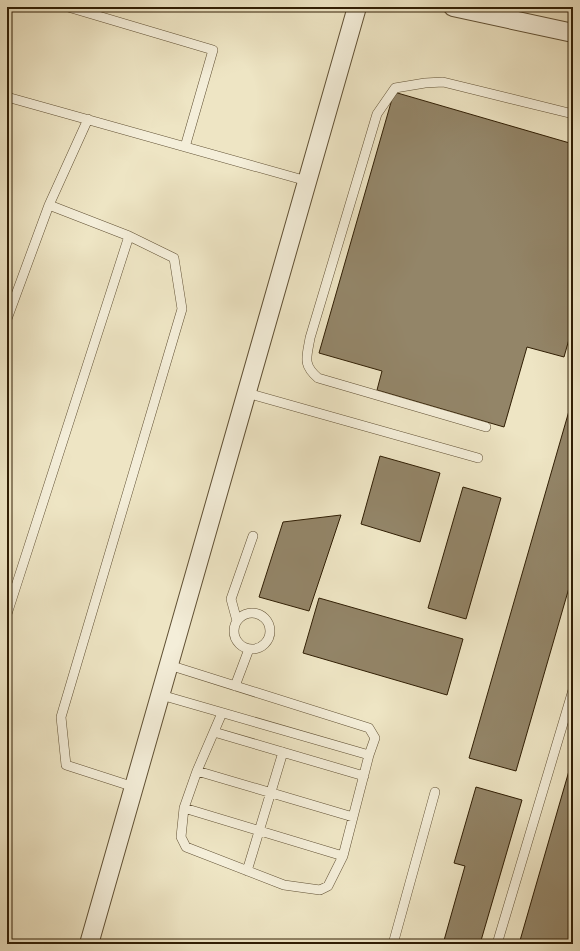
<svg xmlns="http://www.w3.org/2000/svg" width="580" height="951" viewBox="0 0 580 951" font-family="'Libre Caslon Text',serif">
<rect width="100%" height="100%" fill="#eee5c4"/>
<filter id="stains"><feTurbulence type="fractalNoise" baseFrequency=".005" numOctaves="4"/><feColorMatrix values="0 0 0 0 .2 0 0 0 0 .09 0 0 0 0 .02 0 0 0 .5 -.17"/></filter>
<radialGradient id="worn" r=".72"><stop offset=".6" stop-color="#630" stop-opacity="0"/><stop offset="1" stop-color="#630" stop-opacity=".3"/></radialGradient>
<path fill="#938568" stroke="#301e04" d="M394 92 573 144V325L564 357 527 347 504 427 377 390 382 371 319 353Z
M573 397V574L516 771 469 758Z
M380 456 440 473 420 542 361 524Z
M463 487 501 498 466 619 428 608Z
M341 515 309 611 259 597 283 522Z
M319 598 463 639 447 695 303 653Z
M573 757V944H519Z
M476 787 522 800 480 944H443L465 866 454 863Z"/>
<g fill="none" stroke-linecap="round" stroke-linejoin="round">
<g stroke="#605034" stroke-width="10">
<path id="service" d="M68 7 213 50 185 147
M7 97 307 181
M49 205 129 236 174 258 182 309 61 717 66 765 134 787
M7 319 49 205 88 119
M247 393 478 458
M486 427 318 378C302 364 307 357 310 338L377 114 395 88 425 83 443 82 573 114
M234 631a18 18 0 1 1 36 0a18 18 0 1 1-36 0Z
M7 614 129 236
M237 621 231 599 253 536
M169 665 369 728 375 738 369 755 343 856 328 886 320 890 284 885 186 847 181 837 184 808 197 771 222 713
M235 686 249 649
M161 695 369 755
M214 732 364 776
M197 771 353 817
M184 808 343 856
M247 871 283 752
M393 944 435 792
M497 944 573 690"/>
</g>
<g stroke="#605034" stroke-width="20">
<path id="minor" d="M453 7 573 33
M89 944 357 7"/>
</g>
<use href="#service" stroke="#f4eed9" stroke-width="9"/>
<use href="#minor" stroke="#f4eed9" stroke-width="18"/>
</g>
<rect width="580" height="951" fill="none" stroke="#eee5c4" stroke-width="24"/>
<rect x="8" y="8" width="564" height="935" fill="none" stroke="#301e04" stroke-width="2"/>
<rect x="12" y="12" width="556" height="927" fill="none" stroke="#301e04"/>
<rect width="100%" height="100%" filter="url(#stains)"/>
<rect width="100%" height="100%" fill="url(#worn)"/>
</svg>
